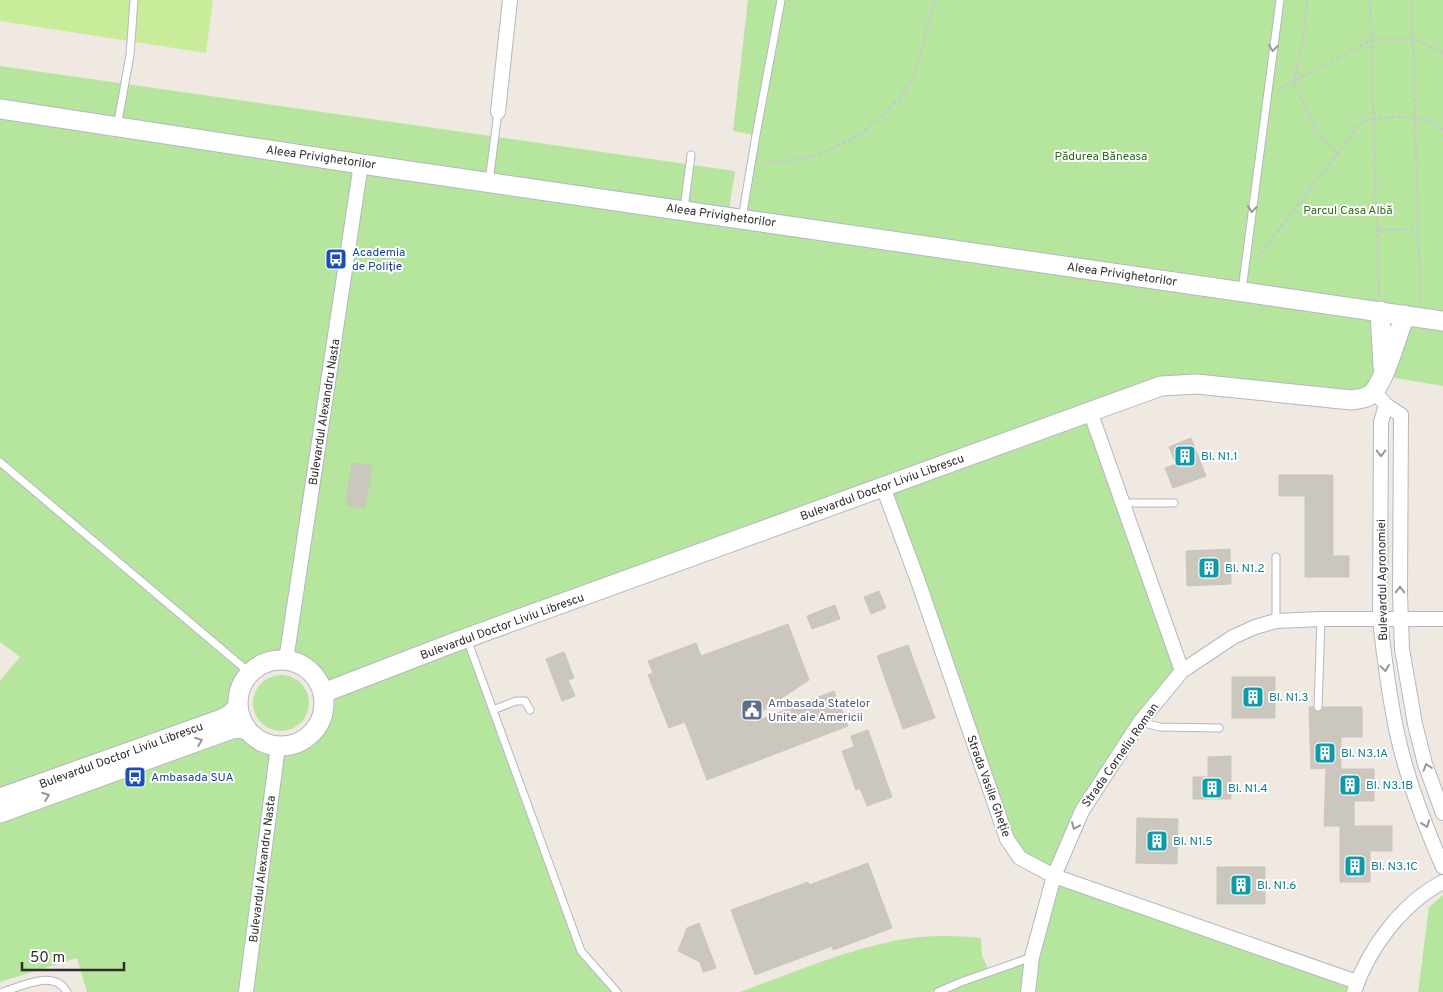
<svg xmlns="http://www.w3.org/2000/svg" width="1443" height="992" viewBox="0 0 1443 992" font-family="Overpass,sans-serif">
<rect width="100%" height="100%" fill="#efe9e1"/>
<path fill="#b6e59e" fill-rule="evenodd" d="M748 0H1443V386L1383 376 1370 396 1197 384 1090 411 1182 671 1109 768 1054 876 1357 982 1354 992H740C790 974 840 952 893 941 921 935 952 935 981 938L982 956 990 972 1032 956 1054 876 1020 858 883 487 467 639 581 951 617 992H87L77 958 0 982V681L20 657 0 642V66L735 171 728 216 742 218 755 135 733 131ZM286 660C349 675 326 759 271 744 257 741 246 731 240 718 232 697 243 672 264 663 271 660 278 660 286 660Z
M253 703a28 28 0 1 1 56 0a28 28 0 1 1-56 0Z
M1443 895V992H1418L1429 907Z"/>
<path fill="#c9ec9a" d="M0 0H213L206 53 0 21Z"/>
<path fill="#cbc7bf" stroke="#cbc5ba" d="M1191 438 1206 476 1173 488 1165 468 1176 464 1169 447Z
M352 463 372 466 365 508 346 505Z
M1279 475H1333V556H1349V577H1305V496H1279Z
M1230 549 1231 584 1187 586 1186 551Z
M879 591 886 608 871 614 864 597Z
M835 605 840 619 812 629 807 616Z
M788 624 809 680 752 718 754 722 834 691 848 726 707 780 685 722 669 728 648 675 653 673 648 661 696 643 701 656Z
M908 645 935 718 903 729 877 656Z
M564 652 574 678 568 680 575 696 562 701 546 659Z
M1232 677H1275V718H1232Z
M1309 707H1313L1315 711 1318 712 1322 710 1323 707H1362V737H1341V769H1374V801H1354V826H1392V851H1370V882H1340V826H1324L1326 768 1311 769Z
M868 730 892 797 867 806 860 788 856 790 842 751 854 747 851 736Z
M1231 756V799H1193V777H1208V757Z
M1137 818 1178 819 1177 864 1136 863Z
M868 863 892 928 833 950 832 946 755 975 731 910 808 882 809 885Z
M1217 867H1265V904H1217Z
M699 923 716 968 703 972 700 962 678 951 687 928Z"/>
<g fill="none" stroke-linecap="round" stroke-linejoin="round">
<g stroke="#b4b7c1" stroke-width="9">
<path id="lane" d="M117 127 130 55 134 0
M489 181 498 112
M684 209 691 155
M742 218 756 135 781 0
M1242 290 1280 0
M0 462 250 673
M1123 503H1174
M1276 621V557
M467 639 581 951 617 992
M1318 707 1321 619
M493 710 516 701H525L530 710
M1140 722 1160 727 1219 728
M3 992C22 986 54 969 67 992
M938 992 961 982 1032 957"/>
</g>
<g stroke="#b4b7c1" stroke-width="16">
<path id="street" d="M498 112 510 0
M1381 399 1386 405 1401 415 1400 594 1402 649 1415 724 1425 764 1443 813
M1386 405 1381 422 1380 619C1384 657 1389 695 1397 733 1407 779 1424 824 1443 867
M1090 411 1182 671
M883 487 918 581 1007 839 1020 858 1054 876 1357 982
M286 660 361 164
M246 992 278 746
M1028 992 1032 957 1054 876 1082 811 1140 722 1182 671 1233 637 1255 627 1276 621 1321 619H1443
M1354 992C1368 949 1402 903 1443 882"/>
</g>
<g stroke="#b4b7c1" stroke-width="21">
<path id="secondary" d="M0 109 361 164 1443 321
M1380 311 1383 367
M238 703a43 43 0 1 1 86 0a43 43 0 1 1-86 0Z
M323 693 450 644 1161 386 1197 384 1351 400C1358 399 1364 399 1370 395 1384 386 1398 332 1405 315
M0 798 222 719 231 714 238 706
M0 813 229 730 238 728 247 730"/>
</g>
<path stroke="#c9c9c9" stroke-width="2.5" stroke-dasharray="4 2.5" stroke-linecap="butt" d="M1307 0 1303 41 1294 81 1316 130 1325 141 1338 153
M1370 0 1379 297
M1412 0 1420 303
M1279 89 1371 40 1413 39 1443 52
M761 163 794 160 813 157 859 136 902 96 915 73 935 0
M1377 230 1418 229
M1257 258 1359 125 1365 120C1386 116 1429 113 1443 130"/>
<use href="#lane" stroke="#fff" stroke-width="7"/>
<use href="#street" stroke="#fff" stroke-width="14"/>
<use href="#secondary" stroke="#fff" stroke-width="19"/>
</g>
<defs><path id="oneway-chevron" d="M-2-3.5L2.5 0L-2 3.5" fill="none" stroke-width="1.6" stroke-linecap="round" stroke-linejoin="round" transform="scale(1.25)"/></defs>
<g stroke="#969696">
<use href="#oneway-chevron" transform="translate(1273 48) rotate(97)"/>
<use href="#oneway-chevron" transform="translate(1252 209) rotate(97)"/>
<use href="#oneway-chevron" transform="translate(1381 453) rotate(90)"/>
<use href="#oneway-chevron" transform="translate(1400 590) rotate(-90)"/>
<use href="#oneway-chevron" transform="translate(1385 668) rotate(82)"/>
<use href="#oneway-chevron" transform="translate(199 741) rotate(-20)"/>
<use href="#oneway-chevron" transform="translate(1427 767) rotate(-108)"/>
<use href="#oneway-chevron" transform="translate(46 796) rotate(-20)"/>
<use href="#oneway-chevron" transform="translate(1426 824) rotate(70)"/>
<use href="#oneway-chevron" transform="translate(1075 826) rotate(114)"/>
</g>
<defs>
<g id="bus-square" transform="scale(1.125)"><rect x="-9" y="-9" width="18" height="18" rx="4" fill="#1a4fb4" stroke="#fff"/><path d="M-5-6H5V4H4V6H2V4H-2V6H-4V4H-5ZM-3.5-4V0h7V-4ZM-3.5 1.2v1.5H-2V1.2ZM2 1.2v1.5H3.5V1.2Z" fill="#fff"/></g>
<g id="building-square" transform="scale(1.125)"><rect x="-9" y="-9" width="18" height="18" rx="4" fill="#0f9aa8" stroke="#fff"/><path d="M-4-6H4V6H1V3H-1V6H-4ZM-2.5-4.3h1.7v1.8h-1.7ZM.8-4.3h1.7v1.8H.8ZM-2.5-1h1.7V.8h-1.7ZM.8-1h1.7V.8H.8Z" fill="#fff"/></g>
<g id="civic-square" transform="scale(1.125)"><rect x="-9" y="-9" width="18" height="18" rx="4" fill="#5c6f8a" stroke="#fff"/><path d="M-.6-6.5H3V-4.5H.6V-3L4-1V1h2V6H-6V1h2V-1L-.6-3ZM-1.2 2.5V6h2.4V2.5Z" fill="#fff"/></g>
</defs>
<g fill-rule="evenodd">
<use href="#bus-square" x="336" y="259"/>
<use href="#building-square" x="1185" y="456"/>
<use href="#building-square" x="1209" y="568"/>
<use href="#building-square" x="1253" y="697"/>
<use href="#civic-square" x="752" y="710"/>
<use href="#building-square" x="1325" y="753"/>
<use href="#bus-square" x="135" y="777"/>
<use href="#building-square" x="1350" y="785"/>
<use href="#building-square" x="1212" y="788"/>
<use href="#building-square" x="1157" y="841"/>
<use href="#building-square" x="1355" y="866"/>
<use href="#building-square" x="1241" y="885"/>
</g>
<g text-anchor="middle" stroke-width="4" stroke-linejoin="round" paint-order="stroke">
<g font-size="12" fill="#2c6e1b" stroke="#fff">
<text x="1101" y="160">Pădurea Băneasa</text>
<text x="1348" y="214">Parcul Casa Albă</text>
</g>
<g font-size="12" fill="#2e2e2e" stroke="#fff">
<text transform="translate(321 157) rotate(8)" y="4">Aleea Privighetorilor</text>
<text transform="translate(721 215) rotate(8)" y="4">Aleea Privighetorilor</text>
<text transform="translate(1122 274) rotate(8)" y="4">Aleea Privighetorilor</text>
<text transform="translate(324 412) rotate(-81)" y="4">Bulevardul Alexandru Nasta</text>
<text transform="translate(882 487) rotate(-20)" y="4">Bulevardul Doctor Liviu Librescu</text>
<text transform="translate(1382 580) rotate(-91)" y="4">Bulevardul Agronomiei</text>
<text transform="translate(502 626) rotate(-20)" y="4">Bulevardul Doctor Liviu Librescu</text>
<text transform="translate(121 755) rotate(-20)" y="4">Bulevardul Doctor Liviu Librescu</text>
<text transform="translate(1120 755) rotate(-55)" y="4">Strada Corneliu Roman</text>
<text transform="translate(989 786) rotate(70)" y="4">Strada Vasile Gheție</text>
<text transform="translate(262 869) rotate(-83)" y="4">Bulevardul Alexandru Nasta</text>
</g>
<g font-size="12" fill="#164399" stroke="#fff" text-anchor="start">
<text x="352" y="256">Academia<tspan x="352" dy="14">de Poliție</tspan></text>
<text x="151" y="781">Ambasada SUA</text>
</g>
<g font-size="12" fill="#0d838f" stroke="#fff" text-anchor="start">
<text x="1201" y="460">Bl. N1.1</text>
<text x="1225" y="572">Bl. N1.2</text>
<text x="1269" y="701">Bl. N1.3</text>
<text x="1341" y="757">Bl. N3.1A</text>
<text x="1366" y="789">Bl. N3.1B</text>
<text x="1228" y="792">Bl. N1.4</text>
<text x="1173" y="845">Bl. N1.5</text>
<text x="1371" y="870">Bl. N3.1C</text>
<text x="1257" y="889">Bl. N1.6</text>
</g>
<g font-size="12" fill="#4e5e75" stroke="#fff" text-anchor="start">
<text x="768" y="707">Ambasada Statelor<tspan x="768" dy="14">Unite ale Americii</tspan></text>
</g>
</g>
<path d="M22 962v8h102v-8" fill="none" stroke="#2e2e2e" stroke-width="2.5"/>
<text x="30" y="962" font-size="15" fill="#2e2e2e" stroke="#ffffff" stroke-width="4" paint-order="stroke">50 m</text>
</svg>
